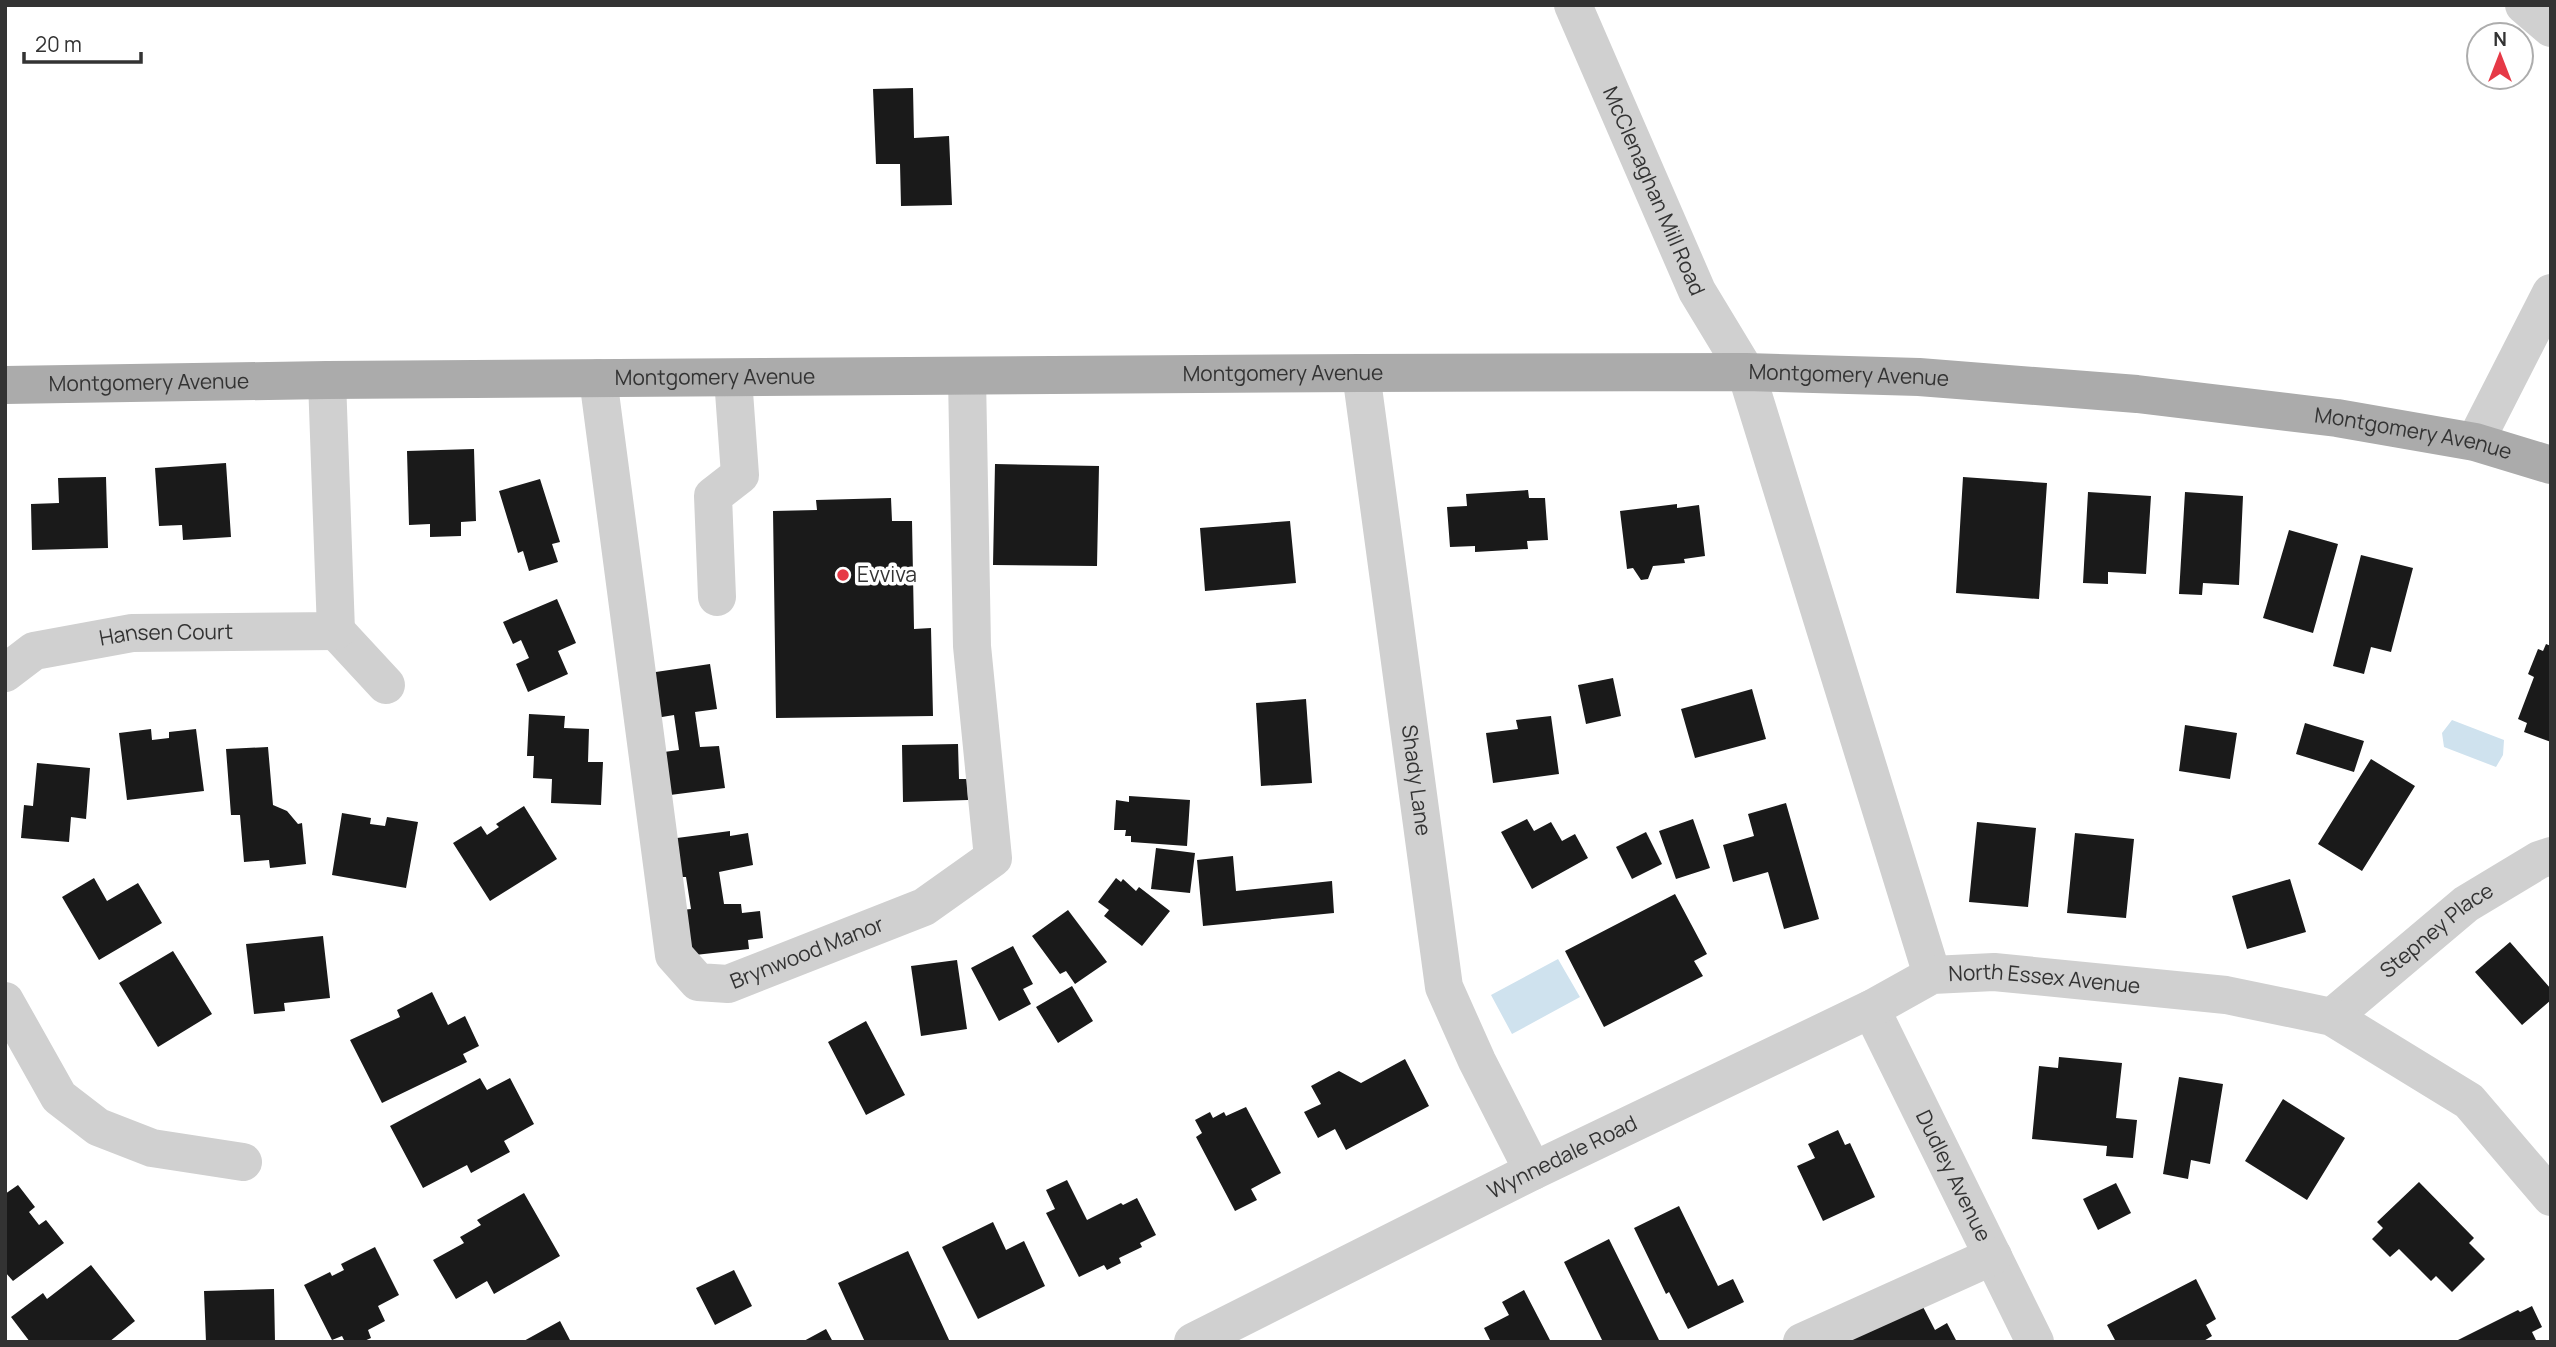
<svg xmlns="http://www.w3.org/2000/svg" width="2556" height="1347" viewBox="0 0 2556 1347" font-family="Manrope,sans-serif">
<rect width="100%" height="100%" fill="#fff"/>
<path fill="#cfe2ee" d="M2452 720 2504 740 2503 755 2496 767 2444 747 2442 733Z
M1558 959 1580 997 1512 1034 1491 995Z"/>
<path fill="#1a1a1a" d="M913 88 914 138 949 136 952 205 901 206 900 164H876L873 89Z
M474 449 476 521 461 522V536L430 537V524L409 525 407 451Z
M226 463 231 537 183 540 182 525 159 526 155 468Z
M995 464 1099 466 1097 566 993 565Z
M106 477 108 548 32 550 31 504 59 503 58 478Z
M1963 477 2047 483 2039 599 1956 593Z
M540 479 560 542 552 544 558 562 529 571 523 551 518 553 499 491Z
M1528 490 1529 498H1545L1548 540 1527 541 1528 549 1475 552V546L1450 547 1447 507 1467 506 1466 494Z
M2088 492 2151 496 2146 574 2108 572V584L2083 583Z
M2185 492 2243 496 2239 585 2203 583 2202 595 2179 594Z
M891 498 892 521H912L914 629 931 628 933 716 776 718 773 511 817 510 816 500Z
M1677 504V508L1699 505 1705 556 1684 559 1685 563 1653 566 1648 579 1641 580 1633 568 1627 569 1620 511Z
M1290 521 1296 583 1205 591 1200 528Z
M2289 530 2338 544 2313 633 2263 618Z
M2361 555 2413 568 2391 652 2371 647 2364 674 2333 666Z
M557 599 576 643 558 651 568 674 528 692 516 664 529 658 521 640 513 644 503 622Z
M2546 644 2551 646V742L2524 732 2527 723 2518 719 2534 677 2528 674 2538 649 2543 651Z
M710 664 717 709 695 712 700 747 719 746 725 788 670 795 664 752 679 750 674 715 656 718 649 673Z
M1613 678 1621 716 1586 724 1578 685Z
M1752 689 1766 739 1695 758 1681 709Z
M1306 699 1312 783 1261 786 1256 703Z
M529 714 565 716 564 728 589 729 588 762H603L601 805 551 803 552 779 533 778 534 756H527Z
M1551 716 1559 774 1493 783 1486 733 1518 729 1516 720Z
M2305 723 2364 741 2354 772 2296 754Z
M2185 725 2237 733 2230 779 2179 771Z
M151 729 152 740 169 738V732L196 729 204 791 127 800 119 733Z
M958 744 959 779H967L968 800 903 802 902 745Z
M268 747 273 805 287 811 298 824 302 823 306 864 270 868 269 860 244 862 240 815H231L226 749Z
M2371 759 2415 786 2362 871 2318 844Z
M37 763 90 768 86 819 71 817 69 842 21 838 24 805 33 806Z
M1129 796 1190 800 1187 846 1131 842V836H1125L1126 830H1114L1116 800 1129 802Z
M1786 803 1819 919 1784 929 1768 872 1733 882 1723 845 1754 836 1748 814Z
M524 806 557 859 490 901 453 843 481 826 487 835 499 827 496 824Z
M342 813 371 818 370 824 385 826 387 817 418 822 406 888 332 875Z
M1527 819 1534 831 1551 822 1562 841 1575 834 1588 858 1532 889 1501 832Z
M1693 819 1710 868 1676 879 1659 831Z
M1977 822 2036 828 2028 907 1969 902Z
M730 831V836L748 833 753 865 719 872 724 904H741L742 913 760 911 763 938 748 940 749 949 695 955 685 944 682 910 691 909 686 877H682L677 838Z
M1646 832 1662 864 1632 879 1616 847Z
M2075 833 2134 839 2126 918 2067 913Z
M1156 848 1195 853 1190 893 1151 889Z
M1233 856 1236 891 1332 881 1334 913 1203 926 1197 860Z
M94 878 107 901 138 883 162 923 99 960 62 897Z
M1116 878 1121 882 1123 879 1136 891 1139 887 1170 911 1142 946 1104 916 1109 910 1098 902Z
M2290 879 2306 932 2247 949 2232 896Z
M1675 894 1707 954 1694 961 1703 976 1604 1027 1565 951Z
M1068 910 1107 962 1075 984 1066 971 1060 974 1032 936Z
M323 936 330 998 284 1003 285 1011 254 1014 246 944Z
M2510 942 2551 989V1000L2522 1025 2475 972Z
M1013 946 1033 984 1023 989 1031 1004 999 1021 971 968Z
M173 951 212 1014 158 1047 119 983Z
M957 960 967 1029 921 1036 911 966Z
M1072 986 1093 1021 1058 1043 1036 1007Z
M432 992 448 1025 465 1016 479 1046 463 1054 467 1062 382 1103 350 1040 400 1017 397 1010Z
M866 1021 905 1095 866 1115 828 1042Z
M2059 1057 2122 1063 2116 1118 2137 1120 2133 1158 2106 1156 2107 1146 2032 1139 2039 1066 2058 1068Z
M1405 1059 1429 1106 1346 1150 1335 1129 1318 1138 1304 1112 1321 1104 1311 1086 1339 1071 1361 1083Z
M2179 1077 2223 1084 2210 1164 2191 1160 2188 1179 2163 1174Z
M480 1078 487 1090 510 1078 534 1124 504 1141 510 1152 471 1173 467 1165 423 1188 390 1126Z
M2283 1099 2345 1138 2307 1200 2245 1161Z
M1246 1107 1281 1173 1251 1189 1257 1200 1235 1211 1196 1137 1202 1133 1195 1120 1210 1112 1213 1118 1224 1112 1226 1116Z
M1838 1130 1845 1145 1850 1143 1875 1197 1823 1221 1797 1166 1815 1158 1808 1144Z
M1067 1180 1087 1220 1121 1203 1123 1205 1137 1198 1156 1235 1140 1243 1142 1247 1119 1258 1121 1263 1107 1270 1104 1265 1079 1277 1046 1213 1055 1209 1046 1190Z
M2419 1182 2474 1238 2469 1243 2485 1259 2452 1292 2436 1276 2431 1281 2399 1249 2390 1257 2372 1239 2383 1228 2377 1222Z
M2116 1183 2131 1213 2098 1230 2083 1199Z
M18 1185 35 1207 29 1212 39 1225 46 1220 64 1243 13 1281 5 1272V1194Z
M524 1193 560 1256 494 1294 487 1281 456 1299 433 1260 464 1243 460 1237 481 1225 477 1220Z
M1679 1206 1718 1286 1733 1279 1744 1302 1688 1329 1669 1292 1666 1294 1634 1228Z
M993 1222 1006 1250 1024 1241 1045 1286 978 1319 942 1247Z
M1609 1239 1660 1342H1603L1564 1262Z
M375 1247 399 1295 378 1306 385 1321 368 1330 371 1338 362 1342H345L342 1336 332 1340 304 1285 330 1272 332 1276 344 1270 341 1264Z
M908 1251 950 1342H865L838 1283Z
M91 1265 135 1321 109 1342H30L11 1317 43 1293 47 1299Z
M734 1270 752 1306 715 1325 696 1288Z
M2196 1279 2216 1319 2206 1325 2212 1336 2202 1342H2116L2107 1325Z
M274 1289 275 1342H206L204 1291Z
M1524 1290 1551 1342H1491L1484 1328 1509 1315 1502 1302Z
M1921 1303 1935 1330 1947 1323 1957 1342H1851L1850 1340Z
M2532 1306 2542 1327 2532 1332 2537 1342H2454L2518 1310 2520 1312Z
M560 1321 571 1342H522Z
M826 1329 833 1342H802Z"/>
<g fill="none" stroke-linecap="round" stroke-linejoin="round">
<g stroke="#d0d0d0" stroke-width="38">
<path id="s1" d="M1573 5 1697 291 1746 372 1932 975"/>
<path d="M2524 5 2551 28"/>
<path id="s2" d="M1361 373 1444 987 1477 1061 1533 1171"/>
<path id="s3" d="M598 378 674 955 698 982 728 984 924 907 993 858 972 646 967 377"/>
<path d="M2475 442 2551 293"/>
<path d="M717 597 713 496 740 475 733 378"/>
<path d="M336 631 386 685"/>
<path id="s4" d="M5 673 34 651 132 633 336 631 327 380"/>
<path d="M5 1001 59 1097 98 1127 152 1148 243 1162"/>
<path id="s5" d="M1871 1009 2035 1342"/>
<path id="s6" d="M2332 1017 2466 904 2539 860 2551 856"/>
<path id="s7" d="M1193 1342 1533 1171 1871 1009 1932 975 1994 972 2226 995 2332 1017 2469 1101 2551 1197"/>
<path d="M1802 1342 1993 1256"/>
</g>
<path stroke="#ababab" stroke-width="38" id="s8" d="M5 385 327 380 1361 373 1746 372 1919 377 2137 394 2337 418 2475 442 2551 465"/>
</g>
<circle fill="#e63946" stroke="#fff" stroke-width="2.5" cx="843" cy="575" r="7"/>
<g text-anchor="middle" stroke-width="7" stroke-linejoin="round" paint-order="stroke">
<g font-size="21" fill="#333" stroke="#fff">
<text dy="7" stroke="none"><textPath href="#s1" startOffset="203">McClenaghan Mill Road</textPath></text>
<text dy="7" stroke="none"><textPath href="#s8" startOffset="1278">Montgomery Avenue</textPath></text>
<text dy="7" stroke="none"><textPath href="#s8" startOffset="1844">Montgomery Avenue</textPath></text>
<text dy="7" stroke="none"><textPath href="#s8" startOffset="710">Montgomery Avenue</textPath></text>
<text dy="7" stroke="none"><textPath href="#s8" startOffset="144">Montgomery Avenue</textPath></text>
<text dy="7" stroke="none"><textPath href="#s8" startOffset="2412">Montgomery Avenue</textPath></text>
<text dy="7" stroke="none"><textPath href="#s4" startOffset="170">Hansen Court</textPath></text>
<text dy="7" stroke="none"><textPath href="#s2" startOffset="411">Shady Lane</textPath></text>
<text dy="7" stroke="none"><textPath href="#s6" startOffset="136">Stepney Place</textPath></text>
<text dy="7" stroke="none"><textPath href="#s3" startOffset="733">Brynwood Manor</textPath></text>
<text dy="7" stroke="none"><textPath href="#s7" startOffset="938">North Essex Avenue</textPath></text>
<text dy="7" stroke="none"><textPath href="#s7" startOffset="413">Wynnedale Road</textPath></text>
<text dy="7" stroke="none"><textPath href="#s5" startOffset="186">Dudley Avenue</textPath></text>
</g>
<g font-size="21" fill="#333" stroke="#fff" text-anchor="start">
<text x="857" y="582">Evviva</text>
</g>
</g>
<rect width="2556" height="1347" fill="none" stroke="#333333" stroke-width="14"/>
<g transform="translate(2500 56)"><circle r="33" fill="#ffffff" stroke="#adadad" stroke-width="2"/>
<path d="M0-5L12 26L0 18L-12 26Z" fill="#e63946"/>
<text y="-10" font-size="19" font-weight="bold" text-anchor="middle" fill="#333333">N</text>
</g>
<path d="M24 52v10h117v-10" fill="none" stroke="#333333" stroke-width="3.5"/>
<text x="35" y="52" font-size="21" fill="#333333" stroke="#ffffff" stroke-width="5" paint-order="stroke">20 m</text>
</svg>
